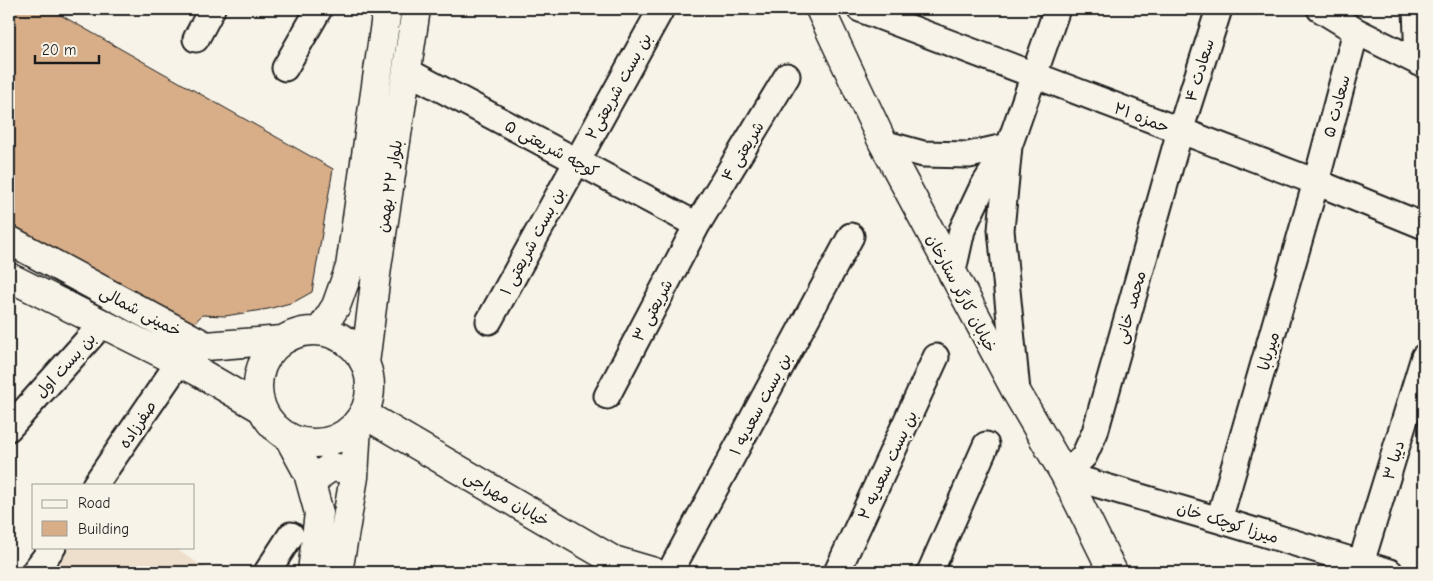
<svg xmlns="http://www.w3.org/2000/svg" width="1433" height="581" viewBox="0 0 1433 581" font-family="'Comic Neue','Playpen Sans Arabic',sans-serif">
<rect width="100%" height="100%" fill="#f7f3e8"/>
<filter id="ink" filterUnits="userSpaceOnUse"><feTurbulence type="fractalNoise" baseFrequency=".02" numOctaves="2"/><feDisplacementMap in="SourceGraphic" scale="10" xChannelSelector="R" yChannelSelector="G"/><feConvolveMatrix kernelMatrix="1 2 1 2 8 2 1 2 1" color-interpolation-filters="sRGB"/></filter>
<g filter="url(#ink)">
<path fill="#eedecc" d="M67 547H173L211 572H49Z"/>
<path fill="#d8ae89" stroke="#1c1c1c" d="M9 9H50L333 169 312 292 294 302 268 309 225 316 202 315 184 334 9 240Z"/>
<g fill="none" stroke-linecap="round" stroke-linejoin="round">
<g stroke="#1c1c1c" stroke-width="29">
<path id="minor" d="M860 9 1316 182 1424 226
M1219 9 1180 131 1095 432 1084 456 1065 475 1219 520 1390 572
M1320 9 1356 31 1424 65
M1416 9 1418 62
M196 39 212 9
M285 68 319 9
M407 71 697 225
M883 143 923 154 969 155 1009 146 982 188 962 230 952 275
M489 321 660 11
M1017 391 1001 230 1009 146 1057 9
M607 396 697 225 787 76
M9 428 102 324
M95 485 179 362
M1219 520 1316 182 1356 31
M1361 563 1424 357
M34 572 53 547
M267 572 291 535
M670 572 851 236
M837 572 936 357
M930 572 986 445"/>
</g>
<g stroke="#1c1c1c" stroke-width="31">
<path id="tertiary" d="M820 9 883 143 1017 393 1065 475 1113 572
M364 414 613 560 654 572"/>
</g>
<g stroke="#1c1c1c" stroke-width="31">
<path id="secondary" d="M9 240 206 346 282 340
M9 277 197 371 262 409
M258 387a56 56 0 1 1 112 0a56 56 0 1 1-112 0Z
M320 331 336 306 350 267 387 9
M365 363 377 267 416 9
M289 438 308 473 319 513 312 572
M312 484 321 474 331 467 345 469 354 477
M338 572 354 477 357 425"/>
</g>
<use href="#minor" stroke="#f7f3e8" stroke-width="25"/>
<use href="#tertiary" stroke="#f7f3e8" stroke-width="28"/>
<use href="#secondary" stroke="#f7f3e8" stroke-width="28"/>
</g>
</g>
<g text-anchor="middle" stroke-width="5" stroke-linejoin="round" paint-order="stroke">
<g font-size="16" fill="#1c1c1c" stroke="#f7f3e8">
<text transform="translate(1199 70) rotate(-73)" y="6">سعادت ۴</text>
<text transform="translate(618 86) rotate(-61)" y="6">بن بست شریعتی۲</text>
<text transform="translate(1336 106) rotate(-75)" y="6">سعادت ۵</text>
<text transform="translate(1142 117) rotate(21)" y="6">حمزه ۲۱</text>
<text transform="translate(552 148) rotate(28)" y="6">۵ کوچه شریعتی</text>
<text transform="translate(742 151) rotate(-59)" y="6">شریعتی ۴</text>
<text transform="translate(389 186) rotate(-81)" y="6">بلوار ۲۲ بهمن</text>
<text transform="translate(532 241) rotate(-62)" y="6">بن بست شریعتی ۱</text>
<text transform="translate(962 293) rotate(62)" y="6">خیابان کارگر ستارخان</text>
<text transform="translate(1130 307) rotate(-74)" y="6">محمد خانی</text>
<text transform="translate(652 310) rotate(-62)" y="6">شریعتی ۳</text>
<text transform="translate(141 311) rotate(28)" y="6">خمینی شمالی</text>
<text transform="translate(1268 351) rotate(-74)" y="6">میربابا</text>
<text transform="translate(65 365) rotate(-48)" y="6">بن بست اول</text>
<text transform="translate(760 404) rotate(-62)" y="6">بن بست سعدیه ۱</text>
<text transform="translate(137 424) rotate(-56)" y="6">صفرزاده</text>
<text transform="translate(1393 460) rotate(-73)" y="6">دیبا ۳</text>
<text transform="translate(887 465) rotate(-65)" y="6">بن بست سعدیه ۲</text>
<text transform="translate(507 498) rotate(30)" y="6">خیابان مهراجی</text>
<text transform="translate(1228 522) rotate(17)" y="6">میرزا کوچک خان</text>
</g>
</g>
<rect width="1433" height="581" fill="none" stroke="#f7f3e8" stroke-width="30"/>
<rect x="15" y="15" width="1403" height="551" fill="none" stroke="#1c1c1c" stroke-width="2" filter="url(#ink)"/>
<rect x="32" y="484" width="162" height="65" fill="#f7f3e8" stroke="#9f9d96"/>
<rect x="42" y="500" width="25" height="8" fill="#f7f3e8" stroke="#9f9d96"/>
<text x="78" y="508" font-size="15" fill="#1c1c1c">Road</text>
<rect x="42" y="521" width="25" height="15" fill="#d8ae89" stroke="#9f9d96"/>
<text x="78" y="534" font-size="15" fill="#1c1c1c">Building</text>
<path d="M35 55v8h64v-8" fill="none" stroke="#1c1c1c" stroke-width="2.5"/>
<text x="42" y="55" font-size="15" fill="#1c1c1c" stroke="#f7f3e8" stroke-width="4" paint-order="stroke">20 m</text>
</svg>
